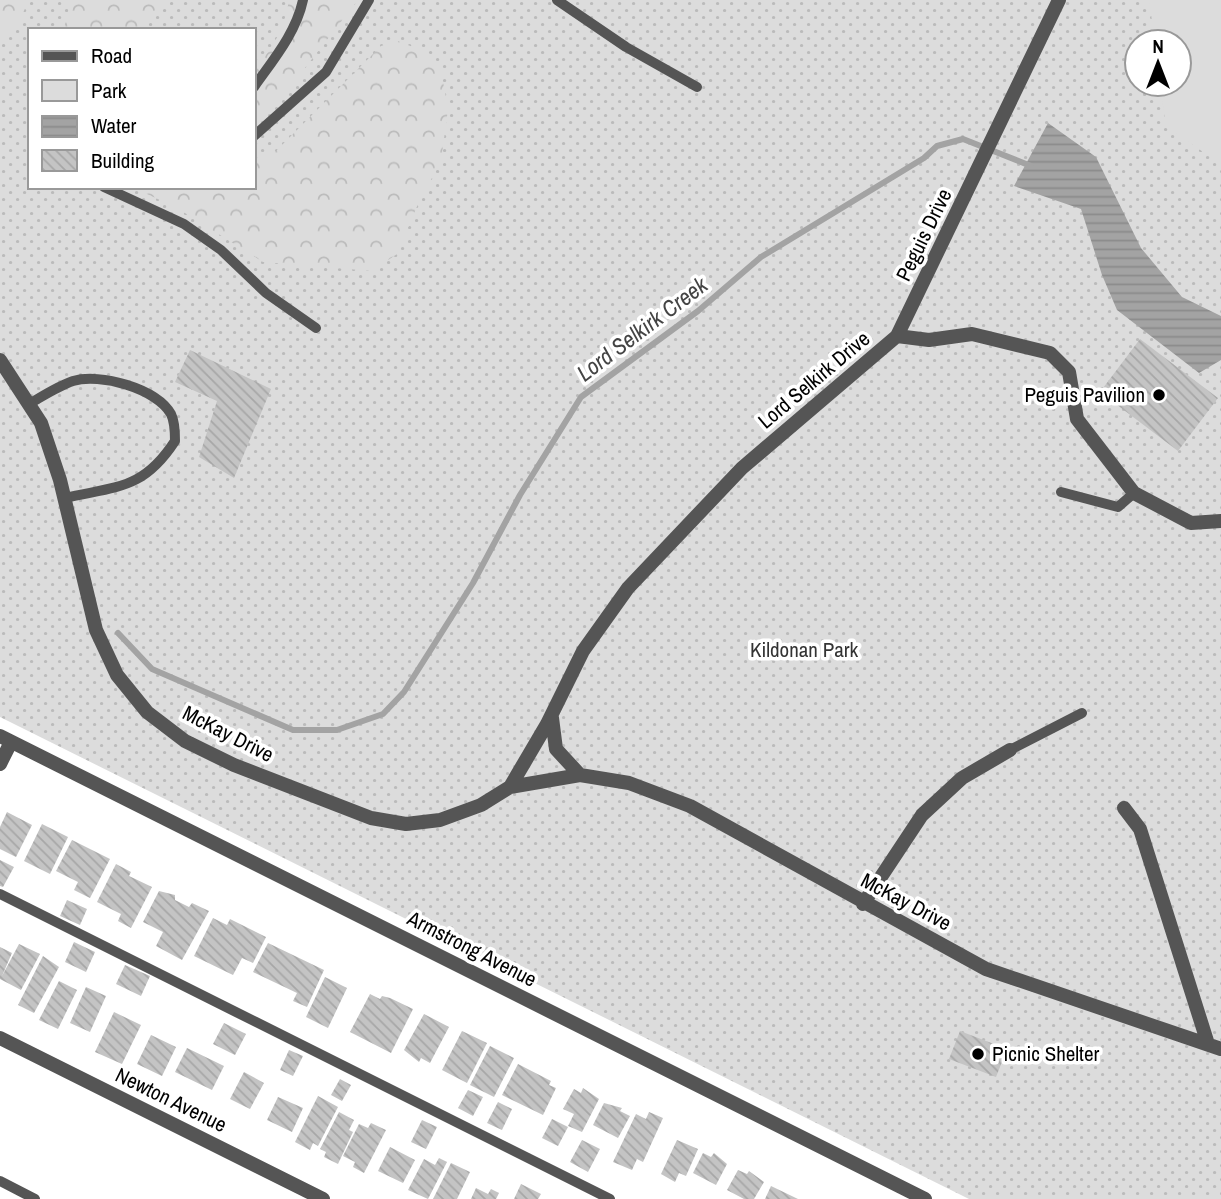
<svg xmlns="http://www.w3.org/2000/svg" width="1221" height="1199" viewBox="0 0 1221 1199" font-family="'Archivo Narrow',sans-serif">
<defs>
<pattern id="green-dots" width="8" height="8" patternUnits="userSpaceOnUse" patternTransform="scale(1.75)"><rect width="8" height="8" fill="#dcdcdc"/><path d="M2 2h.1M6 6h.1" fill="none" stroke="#bbb" stroke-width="1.8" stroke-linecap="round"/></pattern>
<pattern id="forest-crowns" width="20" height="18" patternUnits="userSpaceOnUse" patternTransform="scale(1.75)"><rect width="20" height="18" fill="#dcdcdc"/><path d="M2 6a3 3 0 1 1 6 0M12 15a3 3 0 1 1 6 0" fill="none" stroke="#bbb"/></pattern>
<pattern id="water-rules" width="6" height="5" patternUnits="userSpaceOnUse" patternTransform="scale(1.75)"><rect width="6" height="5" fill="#a3a3a3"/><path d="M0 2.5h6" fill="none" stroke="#8b8b8b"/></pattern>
<pattern id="building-back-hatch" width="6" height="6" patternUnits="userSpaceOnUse" patternTransform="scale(1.75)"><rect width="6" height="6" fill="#c4c4c4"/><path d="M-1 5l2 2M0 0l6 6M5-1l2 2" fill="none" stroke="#a7a7a7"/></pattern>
</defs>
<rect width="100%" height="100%" fill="#fff"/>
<path fill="url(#green-dots)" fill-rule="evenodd" d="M0 0H1221V1199H969L0 717ZM30 30H254V187H30ZM1137 42H1179V84H1137Z"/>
<path fill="url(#forest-crowns)" d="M0 0H29L14 32 0 37Z
M71 0H166L148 17 144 30H64Z
M289 0H358L301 73 254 121V69C273 50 285 26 289 0Z
M398 41 430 54 440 65 448 109 441 161 418 204 397 254 372 271 263 262 177 208 132 187H254V164L276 151 381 46Z"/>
<path fill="#dcdcdc" d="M1149 0H1221V164L1166 127 1160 84H1179V42H1155Z"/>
<path fill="url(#water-rules)" d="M1048 123 1096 157 1141 248 1182 297 1221 316V360L1199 373 1117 310 1102 275 1081 209 1014 186Z"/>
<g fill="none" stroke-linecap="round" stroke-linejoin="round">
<path stroke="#a3a3a3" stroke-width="6" d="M118 633 152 669 293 730H337L383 714 404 692 473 583 520 495 581 397 698 311 761 257 924 158 937 146 963 139 1031 166"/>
</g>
<path fill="url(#building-back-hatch)" d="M1140 339 1218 398 1178 451 1100 392Z
M190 350 271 389 234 478 199 457 217 401 175 382Z
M7 812 32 825 16 857 0 849V827Z
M42 824 68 837 50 874 24 861Z
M72 840 110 859 90 898 74 890 78 882 56 871Z
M0 860 14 867 3 887 0 886Z
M116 864 131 872 129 876 152 887 131 928 118 921 121 914 97 902Z
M159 891 175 895V900L189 907 192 903 209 911 182 960 156 946 163 932 143 922Z
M67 900 87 909 80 925 60 916Z
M213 918 227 925 230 919 266 937 253 963 242 958 233 975 194 956Z
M74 942 95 952 86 972 65 962Z
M268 943 324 970 307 1007 293 1001 297 993 253 972Z
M19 944 40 954 21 990 0 979V947L12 953 2 976Z
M43 956 59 967 34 1013 18 1005Z
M125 965 150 976 141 996 116 984Z
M325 977 347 988 328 1028 306 1017Z
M59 981 77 990 58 1029 39 1020Z
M86 987 106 996 90 1032 70 1023Z
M370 994 380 999 382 996 390 998 413 1009 391 1053 350 1032Z
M114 1012 141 1025 122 1064 95 1052Z
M424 1014 449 1027 430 1063 421 1058 419 1062 404 1050Z
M224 1023 246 1034 235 1055 213 1044Z
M462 1031 487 1043 467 1083 442 1070Z
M960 1031 1007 1049 996 1077 949 1059Z
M151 1035 176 1047 162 1076 137 1064Z
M490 1046 514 1058 494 1097 470 1085Z
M187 1048 224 1066 212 1090 175 1072Z
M289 1050 303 1056 293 1076 280 1070Z
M518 1064 551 1081 549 1085 556 1088 543 1115 502 1095Z
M244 1072 264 1083 250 1109 230 1099Z
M340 1079 351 1085 342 1101 331 1095Z
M583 1088 599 1099 582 1132 568 1126 574 1114 563 1109 574 1089 581 1093Z
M468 1090 483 1097 473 1116 458 1108Z
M318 1096 338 1107 318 1146 313 1143 310 1150 295 1142Z
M278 1097 303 1108 292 1132 267 1120Z
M498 1102 512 1109 502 1130 487 1123Z
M604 1103 622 1108 620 1111 630 1116 618 1138 593 1125Z
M339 1112 354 1120 349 1130 353 1132 338 1164 324 1157 326 1152 320 1149Z
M649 1112 663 1118 643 1162 637 1159 632 1170 613 1162 636 1114 646 1119Z
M552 1119 568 1127 558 1146 542 1138Z
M422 1120 437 1127 426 1149 411 1142Z
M371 1123 386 1130 364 1173 353 1167 355 1162 343 1156 359 1124 368 1128Z
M582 1140 600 1149 588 1172 570 1162Z
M677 1140 698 1149 686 1176 679 1173 675 1182 661 1174Z
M390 1147 415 1160 403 1183 378 1171Z
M703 1153 711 1157 714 1153 727 1164 716 1185 693 1173Z
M439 1158 447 1162 428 1199 408 1190 424 1159 435 1165Z
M451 1163 470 1172 457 1199H433Z
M738 1170 747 1174 749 1171 764 1182 754 1199H744L727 1190Z
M521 1184 541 1194 538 1199H514Z
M771 1186 798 1199H765Z
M476 1188 488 1194 491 1189 499 1193 496 1199H471Z"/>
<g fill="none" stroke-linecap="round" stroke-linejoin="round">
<path stroke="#555" stroke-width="10" d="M557 0 626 47 697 87
M254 87C273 60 296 33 303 0
M254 136 326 72 369 0
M104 187 184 224 221 250 266 293 316 328
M29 404C43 396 58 386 73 381 100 373 156 388 171 414 175 422 175 432 175 441 143 490 117 486 65 498
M1061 492 1118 507 1134 493
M1010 750 1082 713
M0 894 610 1199
M0 1181 35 1199"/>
<path stroke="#555" stroke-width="14" d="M897 336 929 340 972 334 1050 353 1069 372 1077 419 1134 493 1191 523 1221 521
M0 360 41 423 60 480 96 630 117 675 147 712 185 741 234 765 371 818 406 824 440 820 481 805 510 787 580 775 629 783 690 806 986 969 1221 1049
M552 718 556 749 580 775
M0 736 925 1199
M0 764 11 742
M510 787 547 724 583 651 628 588 742 468 897 336 1059 0
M1124 808 1140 829 1208 1044
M863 904 922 815 962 778 1010 750
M0 1038 323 1199"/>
</g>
<g fill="#000" stroke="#fff" stroke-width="2.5">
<circle cx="1159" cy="395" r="7"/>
<circle cx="978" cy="1054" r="7"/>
</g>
<g text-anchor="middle" stroke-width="7" stroke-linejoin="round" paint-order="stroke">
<g font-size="21" fill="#000" stroke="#fff">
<text transform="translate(924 235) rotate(-64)" y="7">Peguis Drive</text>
<text transform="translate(814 380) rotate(-40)" y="7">Lord Selkirk Drive</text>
<text transform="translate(228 734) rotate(27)" y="7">McKay Drive</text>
<text transform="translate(906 902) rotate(28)" y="7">McKay Drive</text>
<text transform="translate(472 949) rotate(27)" y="7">Armstrong Avenue</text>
<text transform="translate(171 1100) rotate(26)" y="7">Newton Avenue</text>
</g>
<g font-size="21" fill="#000" stroke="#fff" text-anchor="end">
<text x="1145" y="402">Peguis Pavilion</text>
<text x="992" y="1061" text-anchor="start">Picnic Shelter</text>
</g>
<g font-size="21" fill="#333" stroke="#fff">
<text x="804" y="657">Kildonan Park</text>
</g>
<g font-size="23" font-style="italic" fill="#444" stroke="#fff">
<text transform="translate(642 329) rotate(-37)" y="8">Lord Selkirk Creek</text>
</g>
</g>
<rect x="28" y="28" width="228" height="161" fill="#ffffff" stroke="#999999" stroke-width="2"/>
<rect x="42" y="51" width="35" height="10" fill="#555555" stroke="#999999" stroke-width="2"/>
<text x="91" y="63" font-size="21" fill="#000000">Road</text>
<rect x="42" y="80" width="35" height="21" fill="#dcdcdc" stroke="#999999" stroke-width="2"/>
<text x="91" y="98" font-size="21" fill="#000000">Park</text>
<rect x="42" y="116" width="35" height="21" fill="url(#water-rules)" stroke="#999999" stroke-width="2"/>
<text x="91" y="133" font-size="21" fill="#000000">Water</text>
<rect x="42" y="150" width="35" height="21" fill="url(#building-back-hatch)" stroke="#999999" stroke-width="2"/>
<text x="91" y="168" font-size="21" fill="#000000">Building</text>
<g transform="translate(1158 63)"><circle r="33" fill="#ffffff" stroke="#999999" stroke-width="2"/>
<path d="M0-5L12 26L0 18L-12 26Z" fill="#000000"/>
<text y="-10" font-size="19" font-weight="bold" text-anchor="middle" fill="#000000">N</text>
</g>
</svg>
